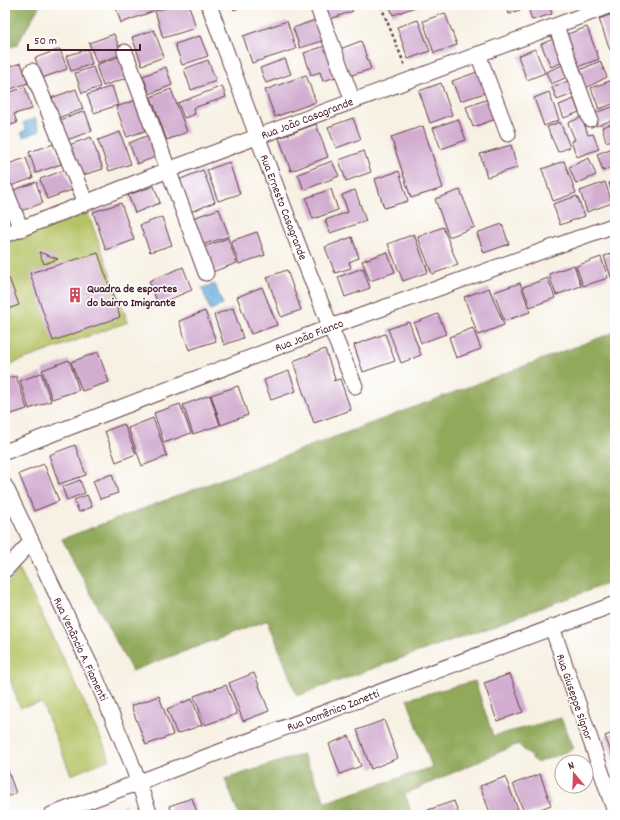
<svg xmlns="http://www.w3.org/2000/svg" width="620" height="820" viewBox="0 0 620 820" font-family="Dekko,sans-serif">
<rect width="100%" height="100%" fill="#fff"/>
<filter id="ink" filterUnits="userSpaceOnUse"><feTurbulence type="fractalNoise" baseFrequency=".025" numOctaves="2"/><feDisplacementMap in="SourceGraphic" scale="8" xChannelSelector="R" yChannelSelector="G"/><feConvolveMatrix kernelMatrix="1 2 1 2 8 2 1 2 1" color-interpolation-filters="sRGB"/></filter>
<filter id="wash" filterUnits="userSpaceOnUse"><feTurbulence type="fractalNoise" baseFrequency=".012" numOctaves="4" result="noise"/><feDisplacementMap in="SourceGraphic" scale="16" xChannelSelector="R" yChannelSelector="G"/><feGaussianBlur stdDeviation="0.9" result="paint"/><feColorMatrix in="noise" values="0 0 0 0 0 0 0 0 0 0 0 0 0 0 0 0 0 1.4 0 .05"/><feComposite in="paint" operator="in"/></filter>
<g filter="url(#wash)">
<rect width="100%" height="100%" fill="#f7f1e3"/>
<path fill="#b5c365" stroke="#807148" d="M88 213 128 322 5 366V244Z
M19 568 74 680 110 759 71 775 42 703 20 707 5 666V587Z"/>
<path fill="#90a95a" stroke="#6d6442" d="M5 5H40L17 45 5 49Z
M615 332V581L297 696 268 620 132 671 62 539Z
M475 681 493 736 561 718 573 749 537 763 518 744 405 794 412 815H239L225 779 303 754 326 802 432 767 407 699Z
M125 806 128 815H105Z"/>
<path fill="#69acde" stroke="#5a6684" d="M35 118 40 131 23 137 21 132 26 130 23 123Z
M215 284 223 305 210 310 202 288Z"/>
<g id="blocks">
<path fill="#d2add0" d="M115 5H152L154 11 121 23Z
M176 5H189L196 28 163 38 155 11Z
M232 5H246L234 10Z
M322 5H350L353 11 327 20Z
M389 5H417L418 6 393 15Z
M506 5H549L552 14 532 20 528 7 509 14Z
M445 13 457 45 434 53 423 21Z
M615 13V49L610 50 599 19Z
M318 19 325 40 300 48 293 28Z
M418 20 430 51 408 59 397 27Z
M287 21 296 49 252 63 243 36Z
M587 27 599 59 577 67 565 35Z
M154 30 164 57 142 65 132 37Z
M114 34 122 54 97 63 89 43Z
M200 36 208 56 182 65 175 44Z
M556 38 566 61 551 67 541 44Z
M361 41 371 69 349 76 340 49Z
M328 45 339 76 323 81 320 72 311 75 304 53Z
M60 49 67 69 42 78 35 58Z
M88 49 92 64 71 71 66 56Z
M535 49 545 73 527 80 518 56Z
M121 56 129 77 103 86 96 65Z
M285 59 291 74 266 83 260 68Z
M208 60 216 81 191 90 184 69Z
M600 61 607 77 586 88 578 71Z
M21 63 28 83 5 91V68Z
M565 64 570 76 551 84 546 72Z
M93 67 100 87 82 93 75 73Z
M166 67 172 85 150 94 143 76Z
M477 72 485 93 460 101 452 81Z
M306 75 316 102 275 117 265 90Z
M615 79V103L599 109 591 88Z
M568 81 573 94 557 100 552 87Z
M441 83 452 115 430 123 419 91Z
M112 86 118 105 94 113 87 95Z
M222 86 226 97 193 108 195 114 184 118 178 103Z
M25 87 32 109 14 114 17 123 5 127V94Z
M76 89 83 109 58 118 51 98Z
M171 89 187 132 167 140 151 97Z
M549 92 559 120 544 126 534 98Z
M491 98 499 118 473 127 466 107Z
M139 99 150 129 127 137 116 107Z
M574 99 579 112 564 118 559 105Z
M615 106V119L596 126 592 114Z
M85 111 92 131 67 140 60 120Z
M582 117 588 135 593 134 599 149 577 157 571 141 575 140 568 123Z
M353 118 361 139 336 148 328 127Z
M458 119 466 140 441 149 433 128Z
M560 122 570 147 558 152 547 127Z
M615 123V139L606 142 602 127Z
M316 124 328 157 291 171 279 138Z
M423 126 443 188 411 198 391 137Z
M120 132 131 164 109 171 98 140Z
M149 135 158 156 137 164 129 143Z
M91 137 103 169 80 176 69 145Z
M54 144 61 164 36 173 29 152Z
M511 145 517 168 487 177 480 154Z
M615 147V166L603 171 597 154Z
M364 151 371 172 346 181 339 160Z
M26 158 33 178 8 187 5 178V165Z
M589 158 596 175 576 184 569 167Z
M332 161 339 176 304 190 298 174Z
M564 161 576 193 553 201 542 169Z
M229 162 240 194 218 201 207 170Z
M65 170 72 190 47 199 40 179Z
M203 170 215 202 188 213 176 181Z
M399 171 408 201 384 208 375 179Z
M615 181V200L609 183Z
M36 182 43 203 18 212 11 191Z
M605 182 612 203 587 212 580 191Z
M154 186 160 203 135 213 128 195Z
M331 189 338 210 313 219 306 198Z
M355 190 366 221 330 233 325 220 348 212 342 195Z
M460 190 475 227 449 237 435 199Z
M577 196 585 216 560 225 553 204Z
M121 203 134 240 106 250 93 212Z
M219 209 229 236 202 245 193 218Z
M162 217 172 245 150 252 140 225Z
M502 224 509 244 484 253 477 233Z
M443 227 458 265 432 274 418 237Z
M257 232 265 255 239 264 231 241Z
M414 234 428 272 403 281 388 244Z
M352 237 359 258 349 262 351 268 335 273 325 247Z
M228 238 237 263 212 272 204 247Z
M39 252 58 259 44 264Z
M387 252 395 272 370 281 362 261Z
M98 253 120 317 53 341 30 273Z
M615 253V276L611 277 604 256Z
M601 257 608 278 583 286 576 266Z
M574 265 581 286 556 295 549 274Z
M183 267 192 290 158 304 149 281Z
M363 268 370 288 345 297 338 277Z
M287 270 301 310 281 317 267 277Z
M9 278 19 305 5 310V280Z
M548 278 555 298 530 307 523 287Z
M520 283 530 312 504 321 494 292Z
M262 287 277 325 251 334 237 297Z
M489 288 504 325 478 335 464 297Z
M233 308 243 338 224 345 214 315Z
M205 311 216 341 189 350 179 321Z
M438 314 446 334 421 343 414 323Z
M409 322 421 355 401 363 388 329Z
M473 328 481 349 456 358 449 337Z
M385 334 395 361 363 372 354 345Z
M325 349 335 379 333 381 340 379 351 410 314 423 303 392 293 361Z
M98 352 109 382 82 391 71 362Z
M69 360 79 390 52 399 42 370Z
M289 371 296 391 271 400 264 380Z
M41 373 51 401 29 409 20 381Z
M16 376 27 409 5 416V379Z
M238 386 248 415 221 425 211 395Z
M210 395 220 425 193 434 183 405Z
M180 404 191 433 164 443 154 413Z
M153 418 167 456 142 466 128 428Z
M124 424 136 454 116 462 105 431Z
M75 445 86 475 59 484 49 455Z
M44 464 59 501 34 511 19 474Z
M112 474 118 493 100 499 93 481Z
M80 480 85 493 67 500 62 487Z
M87 495 92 507 79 512 74 500Z
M254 673 269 711 243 721 229 683Z
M510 674 523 712 497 721 484 683Z
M226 685 237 714 205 725 194 696Z
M159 696 173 735 146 745 131 706Z
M192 699 202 725 177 734 167 709Z
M384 720 398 758 371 769 357 730Z
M615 732V763L605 736Z
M349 736 361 766 340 774 329 744Z
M5 763 16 793 5 798Z
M540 774 551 805 525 815 513 784Z
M505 777 520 814 491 815 480 786Z
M192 798 198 815H173L169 806Z
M454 801 459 815H430L428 810Z"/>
</g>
</g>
<g filter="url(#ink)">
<use href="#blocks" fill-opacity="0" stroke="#643e47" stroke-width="1"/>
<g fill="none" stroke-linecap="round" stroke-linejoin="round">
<g stroke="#643e47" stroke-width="17">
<path id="minor" d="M209 5C256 133 302 261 355 386
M317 5 353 101
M556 26 590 119
M125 52 206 273
M478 54 508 134
M32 71 86 203
M5 189 21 229
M5 235 168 170 611 5
M5 452 330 327 615 225
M5 486 92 669 130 759 150 815
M5 570 31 542
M552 627 615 812
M51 815 615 604"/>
</g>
<path stroke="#643e47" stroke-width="2.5" stroke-dasharray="3 3" stroke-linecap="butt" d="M381 6 405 66"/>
<use href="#minor" stroke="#fff" stroke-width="15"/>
</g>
</g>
<defs>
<g id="building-bare" transform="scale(1.2)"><path d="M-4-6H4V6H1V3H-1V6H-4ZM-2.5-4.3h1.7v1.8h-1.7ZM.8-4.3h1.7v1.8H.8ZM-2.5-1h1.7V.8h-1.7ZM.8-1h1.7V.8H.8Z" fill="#d1495b" stroke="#fff" stroke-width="2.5" paint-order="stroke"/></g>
</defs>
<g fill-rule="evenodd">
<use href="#building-bare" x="75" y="295"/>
</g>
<g text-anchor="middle" stroke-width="3" stroke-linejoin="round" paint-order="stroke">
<g font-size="12" fill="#4a1f2b" stroke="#fff">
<text transform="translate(307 118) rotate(-21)" y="4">Rua João Casagrande</text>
<text transform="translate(284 207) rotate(69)" y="4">Rua Ernesto Casagrande</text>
<text transform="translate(309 335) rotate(-21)" y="4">Rua João Fianco</text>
<text transform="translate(81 649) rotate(65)" y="4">Rua Venâncio A. Fiamenti</text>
<text transform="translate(575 697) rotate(71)" y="4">Rua Giuseppe Signor</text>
<text transform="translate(333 710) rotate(-21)" y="4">Rua Domênico Zanetti</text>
</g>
<g font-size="12" font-weight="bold" fill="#4a1f2b" stroke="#fff" text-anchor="start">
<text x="87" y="292">Quadra de esportes<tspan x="87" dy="14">do bairro Imigrante</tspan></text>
</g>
</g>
<rect width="620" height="820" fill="none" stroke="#fff" stroke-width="20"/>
<g transform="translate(574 774) rotate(341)"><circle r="19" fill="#ffffff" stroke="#b7a5aa"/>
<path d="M0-3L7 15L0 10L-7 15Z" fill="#d1495b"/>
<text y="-6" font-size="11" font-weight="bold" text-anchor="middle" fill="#4a1f2b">N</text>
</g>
<path d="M28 44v6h112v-6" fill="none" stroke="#4a1f2b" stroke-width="2"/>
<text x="34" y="44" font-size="12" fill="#4a1f2b" stroke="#ffffff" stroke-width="3" paint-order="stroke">50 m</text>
</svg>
